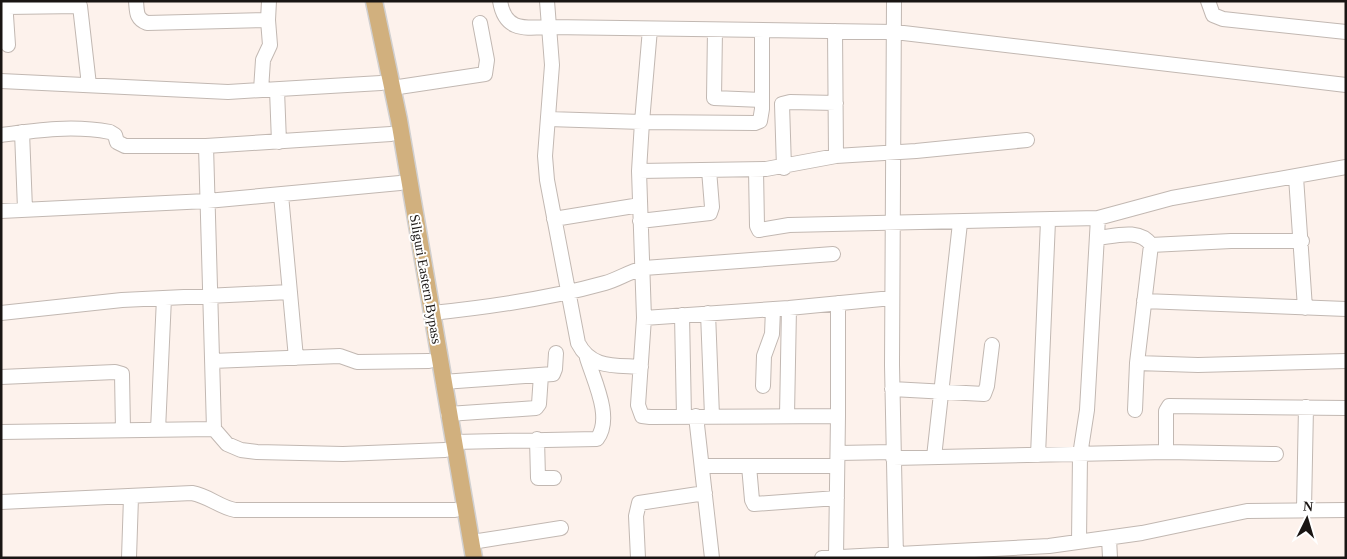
<svg xmlns="http://www.w3.org/2000/svg" width="1347" height="559" viewBox="0 0 1347 559" font-family="Georgia,serif">
<rect width="100%" height="100%" fill="#fdf2ec"/>
<g fill="none" stroke-linecap="round" stroke-linejoin="round">
<g stroke="#c2b8b2" stroke-width="16">
<path id="minor" d="M5 1 8 45
M136 1C137 12 136 19 147 23L268 20 269 1
M500 1C505 32 525 28 550 27L895 32 1346 85
M547 1 552 65 545 156 547 180 578 343C591 369 615 365 641 367
M894 1 892 365 896 558
M1208 1 1213 15 1223 19 1346 32
M6 7 80 6 89 85
M715 30 714 98 762 100
M762 30V109L760 121 755 123 642 122 639 171 644 318 638 405 642 416 650 417 838 416 836 556
M835 31 836 156
M1 81 228 92 381 83
M392 88 485 74 487 60 480 23
M261 90 263 60 270 45 268 20
M277 90 279 142
M548 119 642 122 650 29
M22 132 25 209
M1 135C38 130 73 125 110 132L115 135 117 142 125 146H206L391 134
M206 146 214 429
M784 168 782 104 790 102 836 103
M756 170 757 226 759 230 789 225 1098 218 1087 410 1080 455 1079 542
M639 171 766 169 836 156 916 151 1027 140
M1296 177 1305 308
M281 195 296 358
M1 211 207 201 400 183
M1098 218 1172 198 1346 167
M554 219 640 205
M640 221 710 213 712 207 709 170
M1097 238C1115 236 1140 228 1151 245L1231 241H1302
M1151 245 1137 363 1198 365 1346 361
M1144 301 1346 309
M1 313 122 300 290 292
M432 313C490 307 548 299 605 283 619 279 628 272 644 268L833 254
M708 313 712 416
M682 315 684 417
M644 318 789 308 892 298
M212 361 340 356 357 362 429 361
M1 377 115 372 122 374 123 430
M443 382 553 374 555 369 556 353
M763 386 764 356 772 334 773 309
M892 389 984 394 987 386 992 345
M1135 410 1137 363
M448 414 536 408 539 404 541 375
M787 415 789 308
M696 416 712 558
M838 416V303
M158 430 164 298
M1 432 214 429 227 444 241 450 257 452 343 454 445 450
M537 439 538 478H554
M454 442 597 439C613 418 594 381 587 358
M1166 452V411L1169 406 1346 408
M838 453 893 452
M1038 455 1048 221
M934 457 960 223
M893 458 1166 452 1276 454
M702 466H837
M749 466 752 500 754 504 837 498
M1 502 192 493C209 496 219 507 235 510H455
M1304 509 1306 407
M1109 538 1110 558
M472 542 561 528
M129 558 131 497
M638 558 636 516 639 503 705 493
M822 558 1049 546 1142 533 1247 511 1346 510"/>
</g>
<g stroke="#d1d0d0" stroke-width="19">
<path id="major" d="M374 1 399 120 474 558"/>
</g>
<use href="#minor" stroke="#fff" stroke-width="14"/>
<use href="#major" stroke="#d1b07e" stroke-width="16"/>
</g>
<g text-anchor="middle" stroke-width="4" stroke-linejoin="round" paint-order="stroke">
<g font-size="14" fill="#191513" stroke="#fff">
<text transform="translate(426 279) rotate(80)" y="5">Siliguri Eastern Bypass</text>
</g>
</g>
<rect width="1347" height="559" fill="none" stroke="#191513" stroke-width="5"/>
<g transform="translate(1307 519) rotate(5)" stroke="#ffffff" stroke-width="4" paint-order="stroke">
<path d="M0-4L9 19L0 12L-9 19Z" fill="#191513"/>
<text y="-8" font-size="14" font-weight="bold" text-anchor="middle" fill="#191513">N</text>
</g>
</svg>
